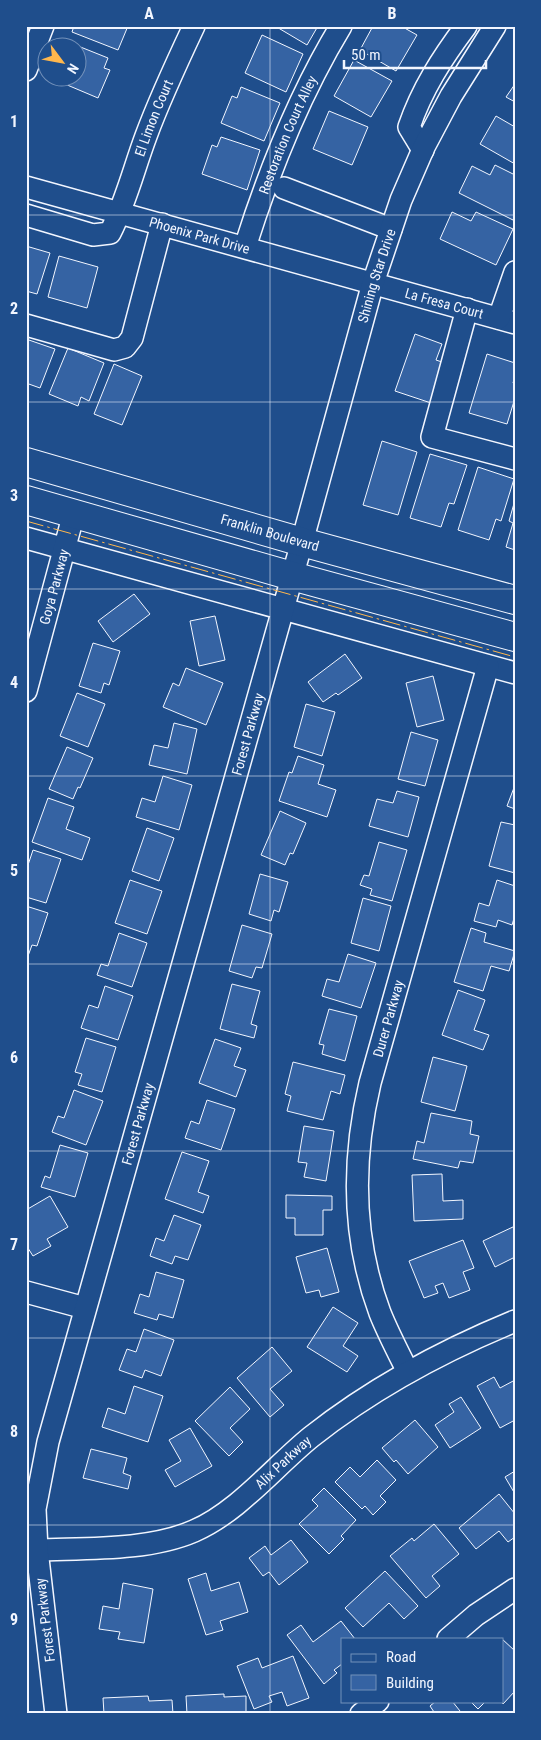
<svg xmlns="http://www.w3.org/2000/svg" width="541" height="1740" viewBox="0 0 541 1740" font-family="'Roboto Condensed',sans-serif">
<rect width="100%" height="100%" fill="#1f4e8c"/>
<path fill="#3563a3" stroke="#f2f6ff" d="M74 26H128L118 50 72 32Z
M275 26H318L307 45Z
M373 26H401L417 35 396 71 360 50Z
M262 35 303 54 286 92 245 73Z
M68 42 108 58 104 68 110 70 98 98 53 79V78H78V48H65Z
M354 60 392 81 371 117 334 96Z
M515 84V102L506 97Z
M241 87 280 103 264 141 221 123 232 96 237 98Z
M329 111 368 127 352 165 313 149Z
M496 116 515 127V164L480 144Z
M221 137 260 150 247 190 202 174 212 145 217 147Z
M495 165 515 175V217L513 220 459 193 472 166 490 175Z
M452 212 471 221 476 212 513 229 496 265 440 239Z
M26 246 50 253 37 294 26 291Z
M59 256 98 267 87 308 48 297Z
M415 334 442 344 436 360 445 363 431 403 395 391Z
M26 339 55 349 40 388 26 383Z
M68 348 104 363 89 401 81 397 78 406 49 394Z
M487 354 515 363V376L513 383 515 384V398L507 424 469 413Z
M114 364 142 376 122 425 94 414Z
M382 441 417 452 398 515 363 505Z
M430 454 467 465 454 504 449 503 441 527 410 518Z
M478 467 514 479 501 521 496 519 489 540 458 530Z
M515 500V550L506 547 513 523 509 521Z
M134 594 150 614 113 642 98 621Z
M215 616 225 660 199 666 190 621Z
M93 643 120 651 109 685 104 683 101 693 79 686Z
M345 654 362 678 338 695 336 693 323 702 308 682Z
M186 668 223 683 206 725 163 707 173 683 179 686Z
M433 676 444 720 417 727 406 683Z
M77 693 105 704 88 747 60 736Z
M306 704 335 712 322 756 294 747Z
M174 723 197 729 187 774 149 765 154 745 168 748Z
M411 732 438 740 425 786 398 779Z
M67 747 93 758 80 788 78 787 73 799 49 789Z
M298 756 324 765 318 784 336 790 327 817 279 801 289 772 292 773Z
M163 776 192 785 179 830 136 817 142 798 155 802Z
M515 785V809L507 806Z
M397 791 419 797 408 837 369 826 377 799 393 803Z
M48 798 74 807 66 829 90 838 82 860 32 842Z
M280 811 306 823 293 854 290 853 285 865 261 855Z
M501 822 515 825V873L489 866Z
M147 828 174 838 159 881 132 871Z
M379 842 407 850 392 901 370 895 372 889 360 885 364 875 369 876Z
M33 850 61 859 46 903 26 897V871Z
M260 874 288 882 279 912 274 910 271 921 249 914Z
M130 880 162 891 147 934 115 923Z
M497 880 515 886V915L512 925 498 920 496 927 474 921 479 903 489 906Z
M363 898 391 906 379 951 351 943Z
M26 906 48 913 37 946 32 945 28 956H26Z
M242 925 272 934 262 968 256 967 252 978 229 971Z
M471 928 486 933 484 942 515 951 509 971 491 966 483 991 454 982Z
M119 933 147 943 132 987 97 975 101 964 108 966Z
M348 954 376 963 361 1008 322 996 327 979 339 982Z
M232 984 260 991 251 1024 257 1026 254 1038 220 1029Z
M105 986 133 996 118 1040 81 1028 89 1005 98 1008Z
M458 990 485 1000 474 1030 489 1035 483 1050 442 1035Z
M329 1009 357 1016 345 1061 322 1054 324 1045 319 1044Z
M86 1038 116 1047 102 1092 78 1085 82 1074 75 1072Z
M215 1039 241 1048 234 1066 246 1070 236 1097 199 1083Z
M433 1057 467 1066 455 1111 421 1102Z
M293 1062 345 1075 340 1094 331 1091 323 1120 287 1111 291 1096 285 1094Z
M74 1090 103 1101 86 1145 52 1132 58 1116 64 1118Z
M207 1100 235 1109 221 1150 185 1138 191 1121 199 1124Z
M431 1113 472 1121 470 1134 479 1136 473 1163 460 1161 458 1168 413 1159 417 1141 424 1143Z
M304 1126 334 1131 326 1181 304 1177 307 1163 298 1162Z
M60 1145 88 1153 75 1197 41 1187 45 1176 50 1178Z
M182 1152 209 1161 198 1192 209 1196 203 1213 165 1199Z
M442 1174 443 1201 463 1200V1219L414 1221 412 1175Z
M286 1195 332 1196V1210H323V1235H295V1218H286Z
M50 1196 68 1227 47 1239 51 1246 33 1256 26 1245V1210Z
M174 1215 201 1225 188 1260 175 1256 172 1264 150 1256 156 1238 164 1241Z
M515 1226V1257L495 1267 483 1241Z
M463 1240 474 1268 463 1272 470 1290 449 1298 443 1283 435 1286 438 1293 424 1298 409 1261Z
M327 1248 339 1292 321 1297 319 1290 306 1293 296 1257Z
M156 1272 184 1280 173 1318 159 1314 157 1320 134 1313 140 1294 149 1297Z
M333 1307 358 1323 343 1346 358 1356 347 1372 307 1347Z
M144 1329 174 1340 161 1376 145 1370 142 1378 119 1370 127 1349 136 1352Z
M272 1347 292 1371 270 1389 284 1405 270 1417 237 1378Z
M494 1377 500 1388 515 1380V1420L500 1428 477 1386Z
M134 1386 163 1396 148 1442 102 1427 108 1408 125 1414Z
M230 1387 250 1409 230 1428 243 1442 229 1456 195 1421Z
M461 1397 481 1428 450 1448 435 1425 454 1412 449 1404Z
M415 1420 438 1447 408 1474 396 1460 394 1462 382 1448Z
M190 1428 212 1466 175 1487 165 1470 181 1461 169 1440Z
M91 1449 127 1458 123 1473 131 1476 128 1489 83 1478Z
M377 1460 396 1480 380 1496 386 1502 373 1515 365 1506 362 1509 335 1482 350 1467 360 1477Z
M515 1471V1494L505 1477Z
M324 1488 356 1520 341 1536 344 1539 329 1554 299 1524 318 1506 312 1500Z
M499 1494 515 1514V1537L508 1542 499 1531 476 1549 459 1528Z
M434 1524 459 1554 432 1576 440 1586 426 1598 390 1556 412 1538 414 1541Z
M291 1540 308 1562 279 1585 269 1572 263 1576 249 1558 265 1546 271 1555Z
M385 1571 418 1606 404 1619 389 1603 363 1627 345 1608Z
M206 1573 211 1591 239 1582 248 1612 220 1621 223 1630 206 1635 188 1579Z
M123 1583 153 1589 144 1643 118 1639 120 1632 99 1629 103 1606 119 1609Z
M341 1621 355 1639H342V1664L334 1670 337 1673 324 1684 287 1635 301 1625 313 1642Z
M501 1638 515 1651V1691L503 1704 501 1701H502Z
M293 1656 309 1698 287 1706 282 1692 269 1696 272 1702 254 1709 237 1666 258 1658 262 1668Z
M224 1694V1697L246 1696V1714H187L186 1696Z
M148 1696 149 1701 172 1700 173 1714H104L103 1698Z
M436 1701H452L460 1711 457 1714H432L434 1712 430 1706Z
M470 1701H486L478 1709Z"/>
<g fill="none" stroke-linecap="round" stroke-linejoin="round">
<g stroke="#f2f6ff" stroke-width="24">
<g id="minor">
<path d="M26 70 43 26"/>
<path d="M423 150 409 127C422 89 442 58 466 26"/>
<path id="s1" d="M26 187 515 323"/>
<path d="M284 188 391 229"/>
<path id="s2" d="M26 215 93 235 110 233C126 202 134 168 146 136 160 98 177 62 194 26"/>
<path id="s3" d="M245 247C269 171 299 95 341 26"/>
<path d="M467 309 432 437 515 459"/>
<path d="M499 318 515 272"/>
<path d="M26 325 114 350 125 347 132 338 162 224"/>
<path d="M26 538 515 673"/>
<path id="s4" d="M26 691 74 513"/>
<path d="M26 1292 85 1308"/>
<path id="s5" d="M408 1372C398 1352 388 1333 380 1313 352 1238 352 1159 370 1083L488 666"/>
<path id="s6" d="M37 1550C86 1548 148 1551 194 1531 238 1512 274 1467 311 1437 373 1388 442 1351 515 1321"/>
<path d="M448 1639 476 1615 515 1589"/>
<path id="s7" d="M56 1714 37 1550 35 1509 48 1442 302 542 373 283 401 200 424 147 451 96 495 26"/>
<path d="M361 1714 378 1701"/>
</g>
</g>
<g stroke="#f2f6ff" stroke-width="30">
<g id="major">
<path id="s8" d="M26 462 302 542 515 600"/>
<path d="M26 500 292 576 515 637"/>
</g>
</g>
<use href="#minor" stroke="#1f4e8c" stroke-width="21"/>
<use href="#major" stroke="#1f4e8c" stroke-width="28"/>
<path stroke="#ffb74d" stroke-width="1" stroke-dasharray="18 4 2.5 4" stroke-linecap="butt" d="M26 521 515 657"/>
</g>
<path fill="none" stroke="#f2f6ff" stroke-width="1" stroke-opacity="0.55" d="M270 26V1714M26 215H515M26 402H515M26 589H515M26 776H515M26 964H515M26 1151H515M26 1338H515M26 1525H515"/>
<g text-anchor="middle" stroke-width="4" stroke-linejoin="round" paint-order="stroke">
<g font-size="14" fill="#f2f6ff" stroke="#1f4e8c">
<text dy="5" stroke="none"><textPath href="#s2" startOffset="210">El Limon Court</textPath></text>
<text dy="5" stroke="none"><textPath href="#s3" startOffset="120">Restoration Court Alley</textPath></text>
<text dy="5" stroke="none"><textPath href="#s1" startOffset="180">Phoenix Park Drive</textPath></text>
<text dy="5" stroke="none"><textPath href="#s7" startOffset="1486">Shining Star Drive</textPath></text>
<text dy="5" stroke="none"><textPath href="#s1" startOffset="434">La Fresa Court</textPath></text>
<text dy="5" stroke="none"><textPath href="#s8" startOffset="254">Franklin Boulevard</textPath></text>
<text dy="5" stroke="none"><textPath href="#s4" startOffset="108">Goya Parkway</textPath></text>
<text dy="5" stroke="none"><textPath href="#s7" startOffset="1010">Forest Parkway</textPath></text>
<text dy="5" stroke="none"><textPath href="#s5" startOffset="366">Durer Parkway</textPath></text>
<text dy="5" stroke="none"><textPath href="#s7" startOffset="605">Forest Parkway</textPath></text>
<text dy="5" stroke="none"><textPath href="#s6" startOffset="272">Alix Parkway</textPath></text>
<text transform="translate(45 1620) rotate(-97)" y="5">Forest Parkway</text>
</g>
</g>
<rect width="541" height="1740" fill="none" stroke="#1f4e8c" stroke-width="55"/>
<rect x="341" y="1638" width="162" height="65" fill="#1f4e8c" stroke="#7391ba"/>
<rect x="351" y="1654" width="25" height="8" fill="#1f4e8c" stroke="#7391ba"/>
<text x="386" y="1662" font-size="15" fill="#f2f6ff">Road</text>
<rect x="351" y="1675" width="25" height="15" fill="#3563a3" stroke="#7391ba"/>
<text x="386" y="1688" font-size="15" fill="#f2f6ff">Building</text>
<g transform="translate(62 62) rotate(122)"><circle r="24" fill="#1f4e8c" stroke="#7391ba"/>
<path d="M0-4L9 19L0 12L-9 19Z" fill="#ffb74d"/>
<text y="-8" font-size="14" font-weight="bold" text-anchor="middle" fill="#f2f6ff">N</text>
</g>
<path d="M344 60v8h142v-8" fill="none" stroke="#f2f6ff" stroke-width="2.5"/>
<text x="351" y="60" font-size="15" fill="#f2f6ff" stroke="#1f4e8c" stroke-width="4" paint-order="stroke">50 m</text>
<rect x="28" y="28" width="486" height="1684" fill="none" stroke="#f2f6ff" stroke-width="2"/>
<g font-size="16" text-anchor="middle" font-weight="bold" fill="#f2f6ff">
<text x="149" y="19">A</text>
<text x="392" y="19">B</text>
<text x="14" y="127">1</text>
<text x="14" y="314">2</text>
<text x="14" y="501">3</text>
<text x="14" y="688">4</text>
<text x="14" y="876">5</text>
<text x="14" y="1063">6</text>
<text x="14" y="1250">7</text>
<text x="14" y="1437">8</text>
<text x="14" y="1625">9</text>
</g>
</svg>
